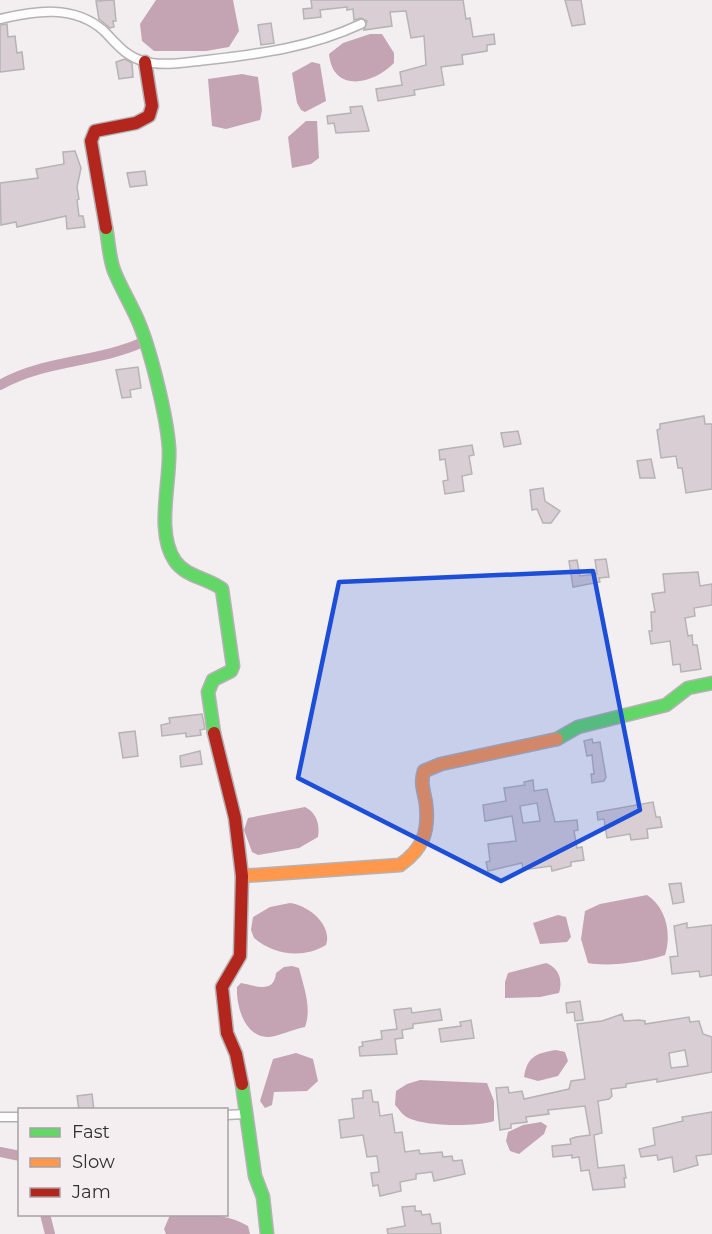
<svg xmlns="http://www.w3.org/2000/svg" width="712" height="1234" viewBox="0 0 712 1234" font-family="Montserrat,sans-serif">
<rect width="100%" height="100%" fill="#f3eff1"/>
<path fill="#c4a3b3" d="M156 0H233L239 31 229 47 206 51H154L142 41 140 24Z
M370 34H382L394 53V63C374 84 333 94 329 54L343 43Z
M312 62 320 64 326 101 305 112 301 110 297 103 292 73Z
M242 74 258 77 262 110 260 120 226 129 212 126 208 79Z
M306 121H317L319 158 311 164 292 168 288 137Z
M305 807C317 813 320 825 318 837L299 848 258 855 252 852 244 830 248 818Z
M647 895C666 907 672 934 665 955 644 962 609 967 588 963L581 939 585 911 600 904Z
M290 903C308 905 333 925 326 945 303 959 274 955 254 938L251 930 253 917 270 907Z
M558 915 566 917 571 937 567 942 540 944 533 923Z
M546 963C559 968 563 980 559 993L540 997 505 998V982L508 973Z
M292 966 299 968C304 988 312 1008 305 1027 293 1029 278 1037 267 1037 244 1036 236 1005 237 987L241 983C254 985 274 995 276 973L284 967Z
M556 1050 565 1052 568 1061 558 1076 538 1081 524 1077C527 1057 536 1053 556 1050Z
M296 1053 313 1059 318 1081 307 1091 274 1092 272 1105 265 1108 260 1101 273 1059Z
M420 1080 487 1083 494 1101V1121C476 1127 421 1127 405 1116 401 1113 398 1108 395 1105L396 1091 407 1084Z
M541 1122 547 1126 544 1134 519 1154 510 1151 506 1141 508 1132 523 1125Z
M170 1215C197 1214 224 1212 248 1226L250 1234H166L164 1229Z"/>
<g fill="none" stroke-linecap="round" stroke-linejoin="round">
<path stroke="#c4a3b3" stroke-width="10" d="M0 385C43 360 97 363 143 342
M0 1152 20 1156
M45 1214 50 1234"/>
</g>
<path fill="#d9ced3" stroke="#b5b3b4" stroke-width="1.5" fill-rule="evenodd" d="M114 0 116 21H113L114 27 110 28 99 19 96 1Z
M311 0H463L466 19 470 18 473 37 494 34 495 44 487 45V51L462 55 463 64 441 67 444 85 414 90 415 95 378 101 376 89 402 85 400 72 426 65 424 36 411 38 406 11 390 12 392 26 364 30 367 21 361 18 354 20 353 9 347 10V7L320 10 321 17 304 19 303 9 312 8Z
M565 0H581L585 24 572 26Z
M271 23 274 43 261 45 258 25Z
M7 24 8 37 15 36 17 53 22 52 24 69 0 72V25Z
M125 59 132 63 133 77 119 79 116 62Z
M362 106 369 131 336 133 334 123 328 124 327 116 351 113 350 107Z
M75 151 81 168 77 187 79 199 77 200 79 216H83L85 227 67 229 66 216 17 227 16 222 1 225 0 183 38 178 36 169 64 164 63 152Z
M145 171 147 185 130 187 127 173Z
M138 367 141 388 130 390 131 397 122 398 116 370Z
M704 416 705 424H712V489L686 493 682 468H678L676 456 661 458 657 430 660 429V424Z
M518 431 521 444 504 447 501 433Z
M472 445 474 455 469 456 472 474 462 476 464 491 445 494 443 481 448 480 445 459 440 460 439 450Z
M651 459 655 478H640L637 461Z
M543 488 545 501 560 511 551 523H543L537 509 532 510 530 490Z
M606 559 609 577 599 578 600 582 573 587 569 561 577 560 580 576 597 574 595 560Z
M698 572 700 586 712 584V605L694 608 695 616 685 618 688 636 692 635 693 645H697L701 669 681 672 680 664 673 665 670 641 651 644 649 631H652L651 612H655L652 594 665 592 663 574Z
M202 714 205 729 200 730 201 735 186 737V733L162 736 161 725 170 723 169 718Z
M135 731 138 756 123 758 119 733Z
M592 739 593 743 600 742 606 777 604 781 592 783 591 774H594L592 755 587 756 584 741Z
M200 751 202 764 181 767 180 756Z
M533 780 534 791 547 789 555 822 577 820 578 830 574 831 577 848 582 847 584 860 571 862V866L552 871 551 866 523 870 522 863 488 871 486 862 490 861 488 844 516 841 512 816 485 821 483 805 506 801 504 788 525 785 524 782ZM537 803 540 821 523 823 520 806Z
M653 802 656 817H660L662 827 647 829 648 838 631 840 630 834 607 838 604 819 598 820 597 812Z
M681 883 684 902 673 904 669 884Z
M687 923V928L712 925V975L700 977 699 971 672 974 670 957 678 956 674 926Z
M580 1001 583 1020 575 1021 574 1012 567 1013 566 1003Z
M411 1008 412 1013 440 1009 442 1020 413 1024V1028L402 1030 403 1038 395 1039 397 1054 360 1056 359 1047 363 1046 362 1042 382 1039 381 1031 397 1029 394 1010Z
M622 1014 624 1021 639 1020 645 1021V1024L689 1017 690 1022 699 1021 703 1034 712 1037V1072L657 1082V1079L626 1084V1087L611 1089 612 1096 609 1099 598 1101 602 1133 594 1135 598 1168 624 1165 626 1178H624L625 1187 593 1190 589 1170 581 1171 579 1157 572 1158V1155L553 1157 552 1146 571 1144 570 1139 576 1137 590 1135 585 1106 548 1110 549 1114 526 1117 527 1122 511 1124V1128L500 1130 496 1088 508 1087 509 1093 522 1091 524 1099 569 1089 571 1081 585 1079 577 1024 602 1021ZM685 1050 688 1066 671 1068 669 1053Z
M471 1020 474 1038 441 1042 439 1029 461 1026 460 1022Z
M371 1090 373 1102H378L380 1116 392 1114 395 1133 402 1132 405 1152 419 1150 420 1154 442 1152 443 1157 452 1156 453 1161 462 1160 465 1174 434 1181 432 1172 416 1174V1179L400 1182 401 1191 380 1196 378 1185 373 1186 371 1173 379 1172 377 1156 367 1157 363 1135 341 1138 339 1120 354 1118 352 1099 363 1098V1091Z
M92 1094 94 1110H79L77 1096Z
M712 1112V1154L696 1156 698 1165 674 1172 672 1157 658 1160 657 1155 641 1157 639 1149 655 1145 653 1128 683 1121 682 1117Z
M415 1206V1211H421L422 1215 430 1214 432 1224 440 1223 441 1234H388L387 1229 405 1226 402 1207Z"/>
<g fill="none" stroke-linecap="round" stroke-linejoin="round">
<g stroke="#b4b2b3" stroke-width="11">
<path id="street" d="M0 19C35 11 74 4 104 31 116 43 125 56 143 61 162 67 187 62 207 60 260 54 312 47 361 24
M226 1115 245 1114
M0 1117H20"/>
</g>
<g stroke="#b4b2b3" stroke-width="15">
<path id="fast" d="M106 228C109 243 109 260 115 273 122 290 132 306 139 323 151 352 167 417 169 448 171 481 155 532 175 561 186 577 208 578 222 589L233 666 231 671 213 680 208 692 214 733
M557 739 578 727 666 705 688 688 712 683
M242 1084 255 1176 263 1197 267 1234"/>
</g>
<g stroke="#b4b2b3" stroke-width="15">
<path id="slow" d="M242 876 400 865C423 849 429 832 426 804 424 791 420 783 424 771L441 764 557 739"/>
</g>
<g stroke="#b4b2b3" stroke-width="15">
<path id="jam" d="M106 228 91 141 95 131 136 123 149 116 152 106 145 62
M214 733 235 818 242 876 240 956 222 987 227 1033 236 1054 242 1084"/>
</g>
<use href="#street" stroke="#fdfdfd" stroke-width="8"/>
<use href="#fast" stroke="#63d668" stroke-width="12"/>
<use href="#slow" stroke="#ff974d" stroke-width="12"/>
<use href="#jam" stroke="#b3261e" stroke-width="12"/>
</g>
<path fill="#1d4ed8" fill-opacity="0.2" stroke="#1d4ed8" stroke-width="4.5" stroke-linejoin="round" d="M593 571 640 810 501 881 298 778 339 582Z"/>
<rect x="18" y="1108" width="210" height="108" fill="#f4eef1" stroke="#a6a2a4" stroke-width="1.5"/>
<rect x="30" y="1128" width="30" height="9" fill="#63d668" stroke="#a6a2a4" stroke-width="1.5"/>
<text x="72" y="1138" font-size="18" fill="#312f30">Fast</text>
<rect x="30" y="1158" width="30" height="9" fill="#ff974d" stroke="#a6a2a4" stroke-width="1.5"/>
<text x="72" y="1168" font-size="18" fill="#312f30">Slow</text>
<rect x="30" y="1188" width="30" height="9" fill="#b3261e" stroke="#a6a2a4" stroke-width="1.5"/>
<text x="72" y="1198" font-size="18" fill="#312f30">Jam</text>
</svg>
